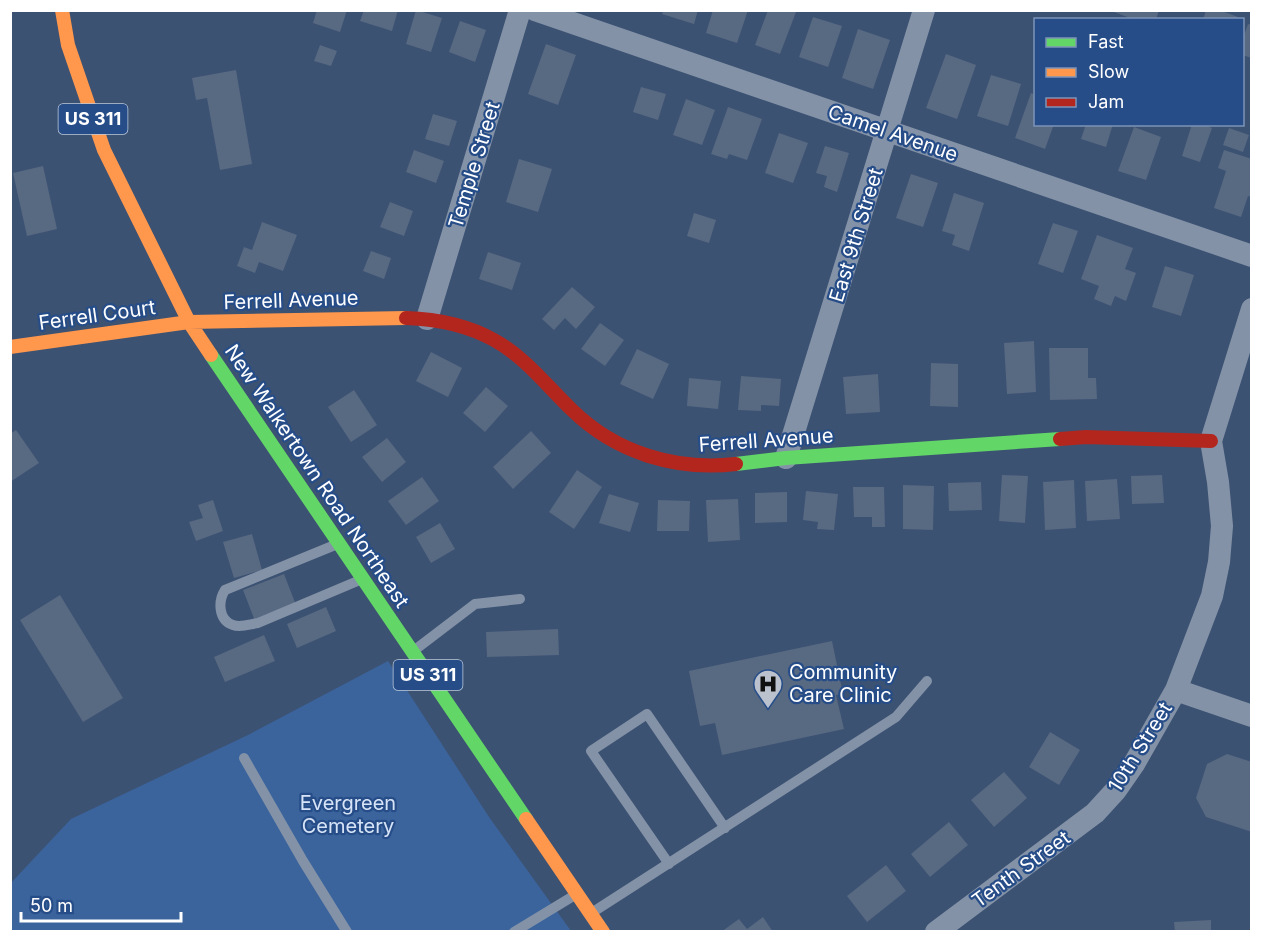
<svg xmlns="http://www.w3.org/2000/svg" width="1262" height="942" viewBox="0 0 1262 942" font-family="Inter,sans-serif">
<rect width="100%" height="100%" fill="#3c5272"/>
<path fill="#3b649d" d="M388 661 489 817 571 931H11L10 884 71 819 248 735Z"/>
<path fill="#586982" d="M317 10H347L340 32 313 23Z
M364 10H398L392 31 360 21Z
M416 10 442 18 431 52 406 44Z
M664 10H698L694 24 662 14Z
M713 10H748L737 43 706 33Z
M768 10 796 12 780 54 755 45Z
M1109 10H1159L1156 20H1135Z
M1206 10H1219L1238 17V20H1203Z
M813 17 842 26 828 67 799 57Z
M460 21 486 30 475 62 449 52Z
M1248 24 1252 25V58L1242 55V41Z
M858 29 890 40 873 89 842 78Z
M546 44 576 55 558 105 528 94Z
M320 45 337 51 331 66 314 61Z
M946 54 976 65 957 119 926 108Z
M236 70 252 164 220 170 207 98 196 100 192 78Z
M991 75 1021 84 1008 126 977 116Z
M641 87 666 94 658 120 633 112Z
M1031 93 1036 95V124H1054L1045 149 1015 138Z
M686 99 715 110 702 145 673 135Z
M728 107 762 119 747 160 729 154 727 159 711 154Z
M433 114 457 121 449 146 425 139Z
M1086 124H1113L1106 147 1081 139Z
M1192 124H1202L1212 128 1200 162 1182 156Z
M1134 127 1161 137 1146 180 1118 171Z
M1229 128 1249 135 1243 152 1223 145Z
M779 133 808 143 793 183 765 173Z
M825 146 849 153 837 192 824 187 827 176 816 173Z
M414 150 444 161 436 183 406 172Z
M1224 150 1252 159V197L1248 196 1241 217 1214 208 1226 171 1218 168Z
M519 159 552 169 538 212 506 202Z
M43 166 57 229 27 236 13 173Z
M911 174 938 183 923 227 896 218Z
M954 193 984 203 969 251 952 245 955 235 942 231Z
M390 202 413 211 404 236 380 227Z
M694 213 716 220 709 243 687 236Z
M262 222 297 235 283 271 259 262 255 273 237 266 244 247 252 250Z
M1053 223 1078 231 1063 273 1038 264Z
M1097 235 1133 248 1125 269 1136 273 1126 301 1115 296 1111 306 1094 299 1099 286 1081 279Z
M371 251 391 258 384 279 363 271Z
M488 252 521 263 512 290 479 279Z
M1165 266 1194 275 1181 316 1152 307Z
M572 287 595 307 576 329 565 318 554 330 542 319Z
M600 323 624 340 605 366 581 349Z
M1034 341 1036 392 1007 394 1004 343Z
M1049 348H1088V378H1096L1097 399 1050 400Z
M637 349 669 364 653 399 620 384Z
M431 352 462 368 448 397 416 381Z
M931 363 958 364V407L930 406Z
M878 374 880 412 846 414 843 377Z
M741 376 781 379 779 406 761 405V411L738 410Z
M689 378 721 381 718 409 687 406Z
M486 387 508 406 485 432 463 413Z
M354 390 377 425 351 442 328 407Z
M16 430 39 463 10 482V434Z
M531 431 551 453 513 489 493 467Z
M387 438 406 462 382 482 362 457Z
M577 470 602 487 574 529 549 512Z
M1002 475 1028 476 1025 523 999 521Z
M1162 475 1164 503 1132 504 1131 476Z
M422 477 439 501 406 525 388 501Z
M1117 479 1120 519 1087 521 1085 481Z
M1074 480 1076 528 1045 530 1043 482Z
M981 482 982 510 949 511 948 483Z
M903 485 934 486 933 530 903 529Z
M853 487H884L885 527H872V517H854Z
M806 491 838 494 834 530 817 529 818 522 803 520Z
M787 492V522L755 523V493Z
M609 494 639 503 630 532 599 523Z
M738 499 740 540 708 542 706 500Z
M213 500 223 531 196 541 189 522 203 518 198 505Z
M658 500 690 501 689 531H657Z
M440 523 455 549 431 563 416 537Z
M252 534 262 570 234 578 223 542Z
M284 574 296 605 255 621 243 590Z
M60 595 123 698 83 722 20 620Z
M326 607 336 631 297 648 287 624Z
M558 629 559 655 487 657 486 632Z
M264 635 275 661 225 682 214 657Z
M832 641 843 694 836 695 844 729 722 755 715 723 700 726 689 671Z
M1050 732 1080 750 1059 785 1029 767Z
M1227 754 1252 762V832L1206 817 1196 798 1207 764Z
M1004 772 1027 798 994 827 971 800Z
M949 822 968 845 930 877 911 854Z
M886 865 906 891 867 922 847 896Z
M763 917 773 932H721L739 919 747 929Z
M1211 920V932H1175L1174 922Z"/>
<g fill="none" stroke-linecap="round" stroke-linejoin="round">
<path stroke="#8392a7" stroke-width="10" d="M335 545 225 590C218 601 218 620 233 625 241 628 250 624 258 623L360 580
M416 649 475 604 520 599
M244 758 303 861 347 932
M669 864 591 751 647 714 725 828
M593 912 896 717 927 681
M514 932 575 895"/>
<path stroke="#8392a7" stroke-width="22" d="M535 10 1252 256
M427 319 520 10
M786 458 924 10
M1176 690 1252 716
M936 932 1095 813 1116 790 1134 764 1176 690 1212 596 1219 562 1222 526 1218 482 1211 441 1252 309"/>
<path stroke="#63d668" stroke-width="14" d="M211 355 526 819
M736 464 786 458 1060 439"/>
<path stroke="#ff974d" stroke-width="14" d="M62 10 68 45 104 150 189 322 211 355
M10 347 189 322 406 318
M526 819 603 932"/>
<path stroke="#b3261e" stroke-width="14" d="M406 318C436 319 467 325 494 340 525 357 547 386 572 410 616 453 676 471 736 464
M1060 439 1086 437 1211 441"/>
</g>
<defs>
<g id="hospital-pin" transform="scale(1.5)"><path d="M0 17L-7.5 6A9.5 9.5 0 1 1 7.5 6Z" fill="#bbc2ce" stroke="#264d88"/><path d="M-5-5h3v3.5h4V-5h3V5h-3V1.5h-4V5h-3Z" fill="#111"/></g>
</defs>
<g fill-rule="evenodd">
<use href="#hospital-pin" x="768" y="684"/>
</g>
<g text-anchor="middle" stroke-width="4.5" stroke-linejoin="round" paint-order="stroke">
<g fill="#264d88" stroke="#becadb" stroke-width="1.5">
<rect x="58.5" y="104" width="69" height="30" rx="4.5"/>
<rect x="393.5" y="660" width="69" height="30" rx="4.5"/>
</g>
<g font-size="18" font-weight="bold" fill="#fff">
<text x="93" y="125">US 311</text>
<text x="428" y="681">US 311</text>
</g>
<g font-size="20" fill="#fff" stroke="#264d88">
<text transform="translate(893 133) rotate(19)" y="7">Camel Avenue</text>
<text transform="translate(474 165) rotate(-73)" y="7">Temple Street</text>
<text transform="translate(856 235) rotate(-73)" y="7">East 9th Street</text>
<text transform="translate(291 300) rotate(-2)" y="7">Ferrell Avenue</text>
<text transform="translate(97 315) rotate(-8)" y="7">Ferrell Court</text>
<text transform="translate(766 440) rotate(-4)" y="7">Ferrell Avenue</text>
<text transform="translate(317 476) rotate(56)" y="7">New Walkertown Road Northeast</text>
<text transform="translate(1140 747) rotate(-58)" y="7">10th Street</text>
<text transform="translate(1021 869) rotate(-36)" y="7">Tenth Street</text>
</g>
<g font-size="20" fill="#fff" stroke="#264d88" text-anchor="start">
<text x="789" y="679">Community<tspan x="789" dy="23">Care Clinic</tspan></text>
</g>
<g font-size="20" fill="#d7e4f7" stroke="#264d88">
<text x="348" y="810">Evergreen<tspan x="348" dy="23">Cemetery</tspan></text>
</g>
</g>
<rect width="1262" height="942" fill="none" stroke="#ffffff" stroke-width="24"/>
<rect x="1034" y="18" width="210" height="108" fill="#264d88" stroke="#7d94b8" stroke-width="1.5"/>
<rect x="1046" y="38" width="30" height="9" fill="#63d668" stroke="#7d94b8" stroke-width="1.5"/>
<text x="1088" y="48" font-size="18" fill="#ffffff">Fast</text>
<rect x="1046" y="68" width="30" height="9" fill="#ff974d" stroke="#7d94b8" stroke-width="1.5"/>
<text x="1088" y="78" font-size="18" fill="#ffffff">Slow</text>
<rect x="1046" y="98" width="30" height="9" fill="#b3261e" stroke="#7d94b8" stroke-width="1.5"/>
<text x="1088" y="108" font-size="18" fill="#ffffff">Jam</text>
<path d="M21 912v9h160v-9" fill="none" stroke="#ffffff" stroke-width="3"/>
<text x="30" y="912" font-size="18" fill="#ffffff" stroke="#264d88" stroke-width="4.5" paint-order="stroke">50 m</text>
</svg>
